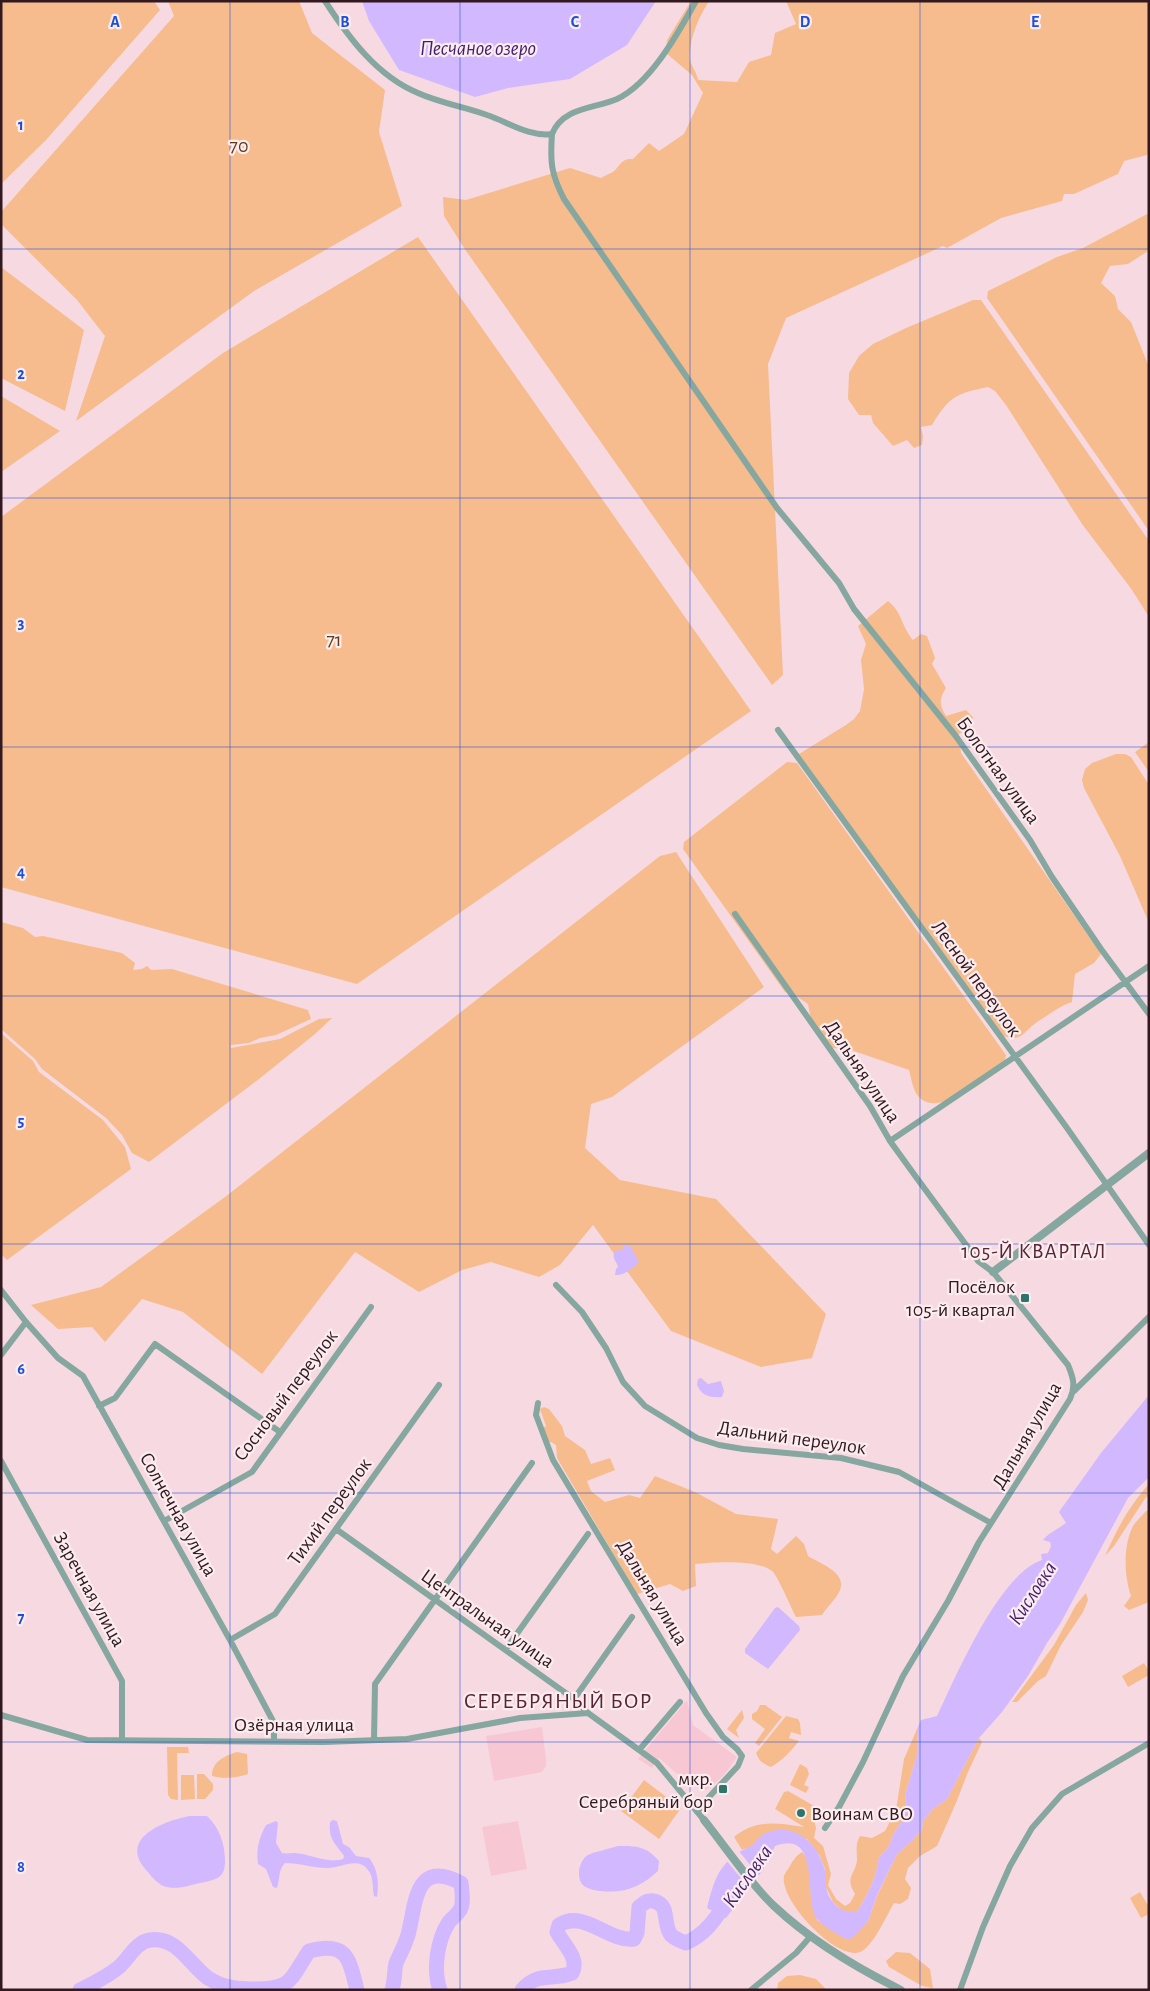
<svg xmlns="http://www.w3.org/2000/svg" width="1150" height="1991" viewBox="0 0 1150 1991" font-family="'Alegreya Sans',sans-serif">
<rect width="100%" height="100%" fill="#f7dae1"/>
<path fill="#f7c8d4" d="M687 1700 693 1725 737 1757 725 1774 710 1788 705 1790 699 1789 675 1772 659 1758 652 1768 638 1759Z
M542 1727 546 1759V1766L542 1772 494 1781 486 1736Z
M518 1821 527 1869 491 1876 482 1827Z"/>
<path fill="#f6bc8d" d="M1 1H154L160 10 46 140 1 184Z
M168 1H299L312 33 385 90 379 132 402 206 254 291 76 421 105 336 77 300 1 224V212L174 16Z
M691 1H709C699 17 689 38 690 58 690 65 697 72 698 80L737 82 749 62 771 55 775 33 796 24 786 1H1149V150L1147 155 1124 161 1118 174 1074 194H1064L1062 201 1001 218 947 248 943 246 786 318 768 364 783 675 772 685 464 248 444 216 443 197 466 200 570 168 601 178C604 176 609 174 613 172 620 166 621 158 633 159L649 143 659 151 684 134 703 93 692 75 666 53 667 40Z
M1149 213 1148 251 1128 264 1110 266 1101 283 1115 296 1118 309 1131 322 1149 367V531L987 298 988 291 1057 257 1083 248Z
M418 237 751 711 357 984 1 887V517L223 353Z
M1 267 84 330 65 411 1 378Z
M973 300H981L1149 541V617L1132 590 1082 524 1006 405 995 391 988 387C955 394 950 396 932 425L921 427 923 436 922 445 914 448 907 440 893 446 873 423 871 415H859L848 399 849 373 859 356 873 344 906 328Z
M1 396 60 431 1 472Z
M888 601C903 613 901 626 913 640L921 634 927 636 935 658 932 664 946 688C939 699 939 704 946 716L966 710 973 717 970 727 959 734 961 753 1101 954 1094 963 1075 974 1072 1002C1061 1005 1047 1016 1037 1022 1024 1031 1021 1044 1002 1035L799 754 846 725 854 719 860 711 864 689 861 660 866 644 858 626Z
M1149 742V772L1135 752Z
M1116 754H1125L1131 757 1149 785V923L1120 856 1084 788 1082 780 1085 769 1092 763Z
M787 762 797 763 1006 1055 1003 1068C986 1080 937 1119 918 1096 913 1090 911 1077 909 1070L848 1049 830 1048 812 1025 808 1004 796 996 785 992 683 849 684 842Z
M676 852 764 987 612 1097 591 1104 585 1148 620 1180 716 1199 826 1314 812 1358 761 1367 671 1331 593 1225 560 1265 539 1277 491 1262 462 1270 419 1292 355 1252 262 1374 183 1312 142 1299 105 1342 92 1327 58 1329 31 1305 101 1287 225 1197 660 856Z
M1 922 23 928 35 937 43 936 122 953 135 963 133 970 142 969 147 966 151 970 172 969 308 1010 311 1019 276 1035 260 1038 249 1043 231 1045V1048L280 1039 319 1019 332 1018 315 1034 259 1079 149 1162 132 1153 122 1135 106 1118 42 1069 35 1059 1 1029Z
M1 1033 33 1061 39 1072 103 1120 125 1147 131 1169 7 1260 1 1254Z
M544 1407 549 1409 562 1426 565 1436 585 1450 591 1464 610 1458 615 1470 587 1481 591 1491 605 1502 629 1495 640 1498 655 1476 695 1492 736 1514 778 1519 771 1549 777 1554 796 1536 804 1544 808 1556C819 1563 847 1572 840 1590 837 1598 827 1607 822 1615L796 1617C791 1608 778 1576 772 1571 757 1559 713 1562 695 1564L696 1586 683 1591 670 1584 637 1594 557 1458 556 1445 551 1442 547 1443 543 1428 546 1426 540 1409Z
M1149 1484V1496L1146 1497 1114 1546 1105 1556C1117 1529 1129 1506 1149 1484Z
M1146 1511H1149V1602L1129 1610 1124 1606 1131 1596C1124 1576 1123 1545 1133 1526 1136 1521 1142 1516 1146 1511Z
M1086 1593 1088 1600 1083 1612 1061 1645 1046 1676 1038 1681 1017 1702H1012L1054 1645 1076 1605Z
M1144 1663 1149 1671V1675L1128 1687 1122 1676Z
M760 1705H765L782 1717 759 1746 755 1743 765 1729 752 1719V1714L757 1711Z
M742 1710 744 1718 736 1730 739 1738 727 1729Z
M786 1716 798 1719 800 1723 801 1735 791 1732 789 1738 799 1741C791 1751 782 1761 771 1767 763 1764 759 1761 756 1753Z
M917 1729 918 1752 906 1792 904 1818 894 1833 888 1848 879 1857C877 1876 867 1896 857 1912H844L833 1902 825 1885V1869L820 1856 807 1839 750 1847 742 1850 734 1837C756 1819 777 1823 804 1827L775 1809 784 1792 788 1791 816 1807V1815L811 1821 814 1820 816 1828 814 1838 823 1846 831 1874 828 1885 836 1899 845 1906 850 1903 855 1894C844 1876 856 1874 857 1860 857 1850 855 1845 860 1836L872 1838 885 1831 896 1810 904 1759Z
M979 1738 982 1742 968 1772 956 1803 937 1846 920 1856 908 1868 905 1879 911 1888 908 1899 900 1904 894 1903C887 1915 874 1944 862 1951 840 1965 779 1901 784 1876 785 1873 788 1869 790 1866 793 1860 796 1856 802 1852L806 1857 810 1869 811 1896 817 1920 848 1940 868 1921 878 1894 897 1854 912 1841 922 1829 923 1821 933 1809 947 1799Z
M167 1747H188L189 1753H177L178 1800 171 1799 168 1795Z
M237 1752 247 1754 248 1774C238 1778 222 1779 212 1776 212 1761 225 1756 237 1752Z
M800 1764 807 1768 809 1774 804 1785 809 1787 806 1793 790 1785Z
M204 1774 213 1784V1790L205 1799H197V1774Z
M181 1775H194L195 1799 181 1800Z
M644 1780 681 1808 659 1839 621 1811Z
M1140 1892 1149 1907V1914L1141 1918 1130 1898Z
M896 1952 910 1953 930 1969 933 1988 922 1986 889 1967 886 1961Z
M800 1975 816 1979 827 1990H777L778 1983 787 1976Z"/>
<path fill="#d2b8fe" d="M362 1H656L627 45 570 79 508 88 475 97 399 70 369 21Z
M624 1245 631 1247 639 1262C634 1268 623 1276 615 1275L616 1269 618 1267C617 1261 611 1259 615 1251L624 1249Z
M701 1378 708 1384 721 1381 724 1391 722 1397C710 1398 702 1396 697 1385L698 1379Z
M1149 1395V1477L1128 1498 1060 1624 1047 1643 1028 1676 1002 1712 979 1738 947 1799 933 1809 923 1821 922 1829 912 1841 897 1854 878 1893 868 1921 856 1935 848 1940C839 1935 825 1928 818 1920 802 1903 823 1828 775 1846L763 1870 726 1918 707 1908C714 1882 717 1866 741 1851 745 1849 748 1848 751 1846 756 1842 760 1835 766 1833 793 1822 816 1841 824 1867 828 1879 822 1890 834 1903 841 1911 847 1912 857 1912 867 1896 877 1876 879 1857L888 1848 894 1833 904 1818 906 1792 918 1752 917 1729 921 1720 937 1716C956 1676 999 1574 1042 1560L1041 1554 1048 1553 1051 1546 1050 1542 1043 1540C1050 1532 1058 1529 1066 1523L1059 1512 1101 1453Z
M778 1607 799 1626 800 1630 768 1669 745 1653V1649L775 1608Z
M190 1816H207C219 1827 225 1844 225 1861 225 1876 219 1879 205 1882 193 1884 179 1890 167 1887 159 1886 152 1877 147 1871 117 1839 163 1821 190 1816Z
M333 1820 337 1821 343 1844 349 1847 356 1856 369 1858C378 1869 379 1883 377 1897L374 1896C372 1888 374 1877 368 1870 358 1856 341 1868 328 1868 313 1868 299 1863 285 1863 278 1870 280 1879 277 1888L273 1887 266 1869 258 1864C256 1849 259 1838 266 1825L276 1821 278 1823 276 1843 282 1853C287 1854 290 1853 294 1853 312 1854 326 1864 343 1859L344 1856C336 1844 328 1840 330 1822Z
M618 1846C637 1846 646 1846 659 1861L658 1871C642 1886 624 1894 602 1891 597 1891 588 1889 584 1886 575 1879 579 1860 588 1855 597 1851 609 1849 618 1846Z"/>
<path fill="#f7dae1" d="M738 1850 760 1877 750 1889 726 1860Z"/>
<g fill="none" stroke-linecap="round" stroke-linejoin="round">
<path stroke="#d2b8fe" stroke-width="15" d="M80 1990C94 1983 107 1977 119 1967 129 1958 136 1942 150 1940 177 1936 189 1964 208 1978 222 1987 235 1989 251 1989 292 1989 288 1983 309 1951 347 1941 349 1958 357 1990
M392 1990C395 1981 394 1972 396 1963 400 1954 405 1945 408 1935 416 1905 414 1858 461 1883 462 1892 464 1903 460 1910 457 1915 452 1918 449 1922 437 1940 433 1970 440 1990
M522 1990C538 1971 553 1981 572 1973 580 1959 564 1945 557 1932L559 1925C584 1909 608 1942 634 1939L637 1933 639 1907C644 1903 647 1900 653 1901 671 1904 662 1924 671 1935 675 1939 681 1941 686 1943 708 1933 717 1916 730 1897"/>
<path stroke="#86a7a0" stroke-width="6" d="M325 1C349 38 377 76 418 93 440 103 465 107 487 115 508 122 529 137 552 134 563 107 594 109 617 99 651 83 678 33 696 1
M552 134C550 162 551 174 564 199L777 508 839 583 854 609 955 735 1030 840 1052 877 1101 949 1149 1014
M778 730 1067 1128 1149 1245
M735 914 870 1106 890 1141 916 1177 978 1261 993 1272 1068 1365C1073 1377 1076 1386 1070 1399L979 1542 948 1601 903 1676 863 1762 839 1807 825 1828
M890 1141 1149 966
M556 1285 582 1312 606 1348 623 1382 645 1406 697 1438 719 1445 743 1449 841 1458 899 1472 991 1523
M1 1290 26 1322 58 1358 83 1376 230 1640 274 1723V1740
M1 1355 26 1322
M1074 1391 1149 1317
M538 1403 536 1415 553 1460 706 1713 723 1737 737 1749 742 1756 738 1766 710 1796 697 1812
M99 1406 115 1398 155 1344 280 1432
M1 1461 122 1681V1739
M164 1521 252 1472 371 1307
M336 1529 574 1699 588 1713 657 1763 704 1820
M230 1640 275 1614 439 1385
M506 1649 588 1534
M574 1699 632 1617
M1 1715 87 1740 324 1742 407 1739 520 1718 588 1713
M374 1740 375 1684 532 1463
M639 1750 680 1702
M751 1990 796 1953 810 1937
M960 1990 983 1927 1010 1866 1032 1828 1062 1794 1149 1743"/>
<path stroke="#86a7a0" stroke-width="8" d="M993 1272 1149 1153
M704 1820C727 1849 748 1881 774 1906 811 1941 855 1967 901 1990"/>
</g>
<path fill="none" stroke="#1d4ed8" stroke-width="1" stroke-opacity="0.55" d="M230 1V1990M460 1V1990M690 1V1990M920 1V1990M1 249H1149M1 498H1149M1 747H1149M1 996H1149M1 1244H1149M1 1493H1149M1 1742H1149"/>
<g fill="#2f7469" stroke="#faecef" stroke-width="2">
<rect x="1020" y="1293" width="10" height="10" rx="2.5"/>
<rect x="718" y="1784" width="10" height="10" rx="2.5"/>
<circle cx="801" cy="1813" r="5"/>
</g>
<g text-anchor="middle" stroke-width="4.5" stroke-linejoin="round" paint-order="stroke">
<g font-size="20" fill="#623911" stroke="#faecef">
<text x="239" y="152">70</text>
<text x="334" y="646">71</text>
</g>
<g font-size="20" fill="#321920" stroke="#faecef">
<text transform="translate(999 770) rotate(54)" y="7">Болотная улица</text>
<text transform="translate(977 978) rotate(54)" y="7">Лесной переулок</text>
<text transform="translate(863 1071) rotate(56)" y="7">Дальняя улица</text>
<text transform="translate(285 1395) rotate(-53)" y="7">Сосновый переулок</text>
<text transform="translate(1026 1435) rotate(-60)" y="7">Дальняя улица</text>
<text transform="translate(792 1437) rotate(8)" y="7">Дальний переулок</text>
<text transform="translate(329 1511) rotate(-54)" y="7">Тихий переулок</text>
<text transform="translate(179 1514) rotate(61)" y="7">Солнечная улица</text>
<text transform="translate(90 1589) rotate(61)" y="7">Заречная улица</text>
<text transform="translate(653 1592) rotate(59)" y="7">Дальняя улица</text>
<text transform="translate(488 1618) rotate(35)" y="7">Центральная улица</text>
<text x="294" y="1731">Озёрная улица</text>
</g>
<g font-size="20" fill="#321920" stroke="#faecef" text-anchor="end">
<text x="1015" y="1293">Посёлок<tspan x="1015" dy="23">105-й квартал</tspan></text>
<text x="713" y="1785">мкр.<tspan x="713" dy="23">Серебряный бор</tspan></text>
<text x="811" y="1820" text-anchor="start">Воинам СВО</text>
</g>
<g font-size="21" font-style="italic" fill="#431e6d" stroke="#faecef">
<text x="478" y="55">Песчаное озеро</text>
<text transform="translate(1032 1593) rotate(-57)" y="7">Кисловка</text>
<text transform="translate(747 1876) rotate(-55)" y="7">Кисловка</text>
</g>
<g font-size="21" letter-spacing="1" fill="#5a2336" stroke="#faecef">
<text x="1034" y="1258">105-Й КВАРТАЛ</text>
</g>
<g font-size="22" letter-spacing="1" fill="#5a2336" stroke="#faecef">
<text x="558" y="1708">СЕРЕБРЯНЫЙ БОР</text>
</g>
</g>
<g font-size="16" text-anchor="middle" font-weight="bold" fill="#1d4ed8" stroke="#faecef" stroke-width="4.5" stroke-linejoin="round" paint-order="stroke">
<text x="115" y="27">A</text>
<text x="345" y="27">B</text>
<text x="575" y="27">C</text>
<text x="805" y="27">D</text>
<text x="1035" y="27">E</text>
<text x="21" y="130">1</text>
<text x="21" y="379">2</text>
<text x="21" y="628">3</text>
<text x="21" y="877">4</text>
<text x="21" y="1126">5</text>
<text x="21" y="1374">6</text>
<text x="21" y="1623">7</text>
<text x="21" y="1872">8</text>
</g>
<rect width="1150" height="1991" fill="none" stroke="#321920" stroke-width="5"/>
</svg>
